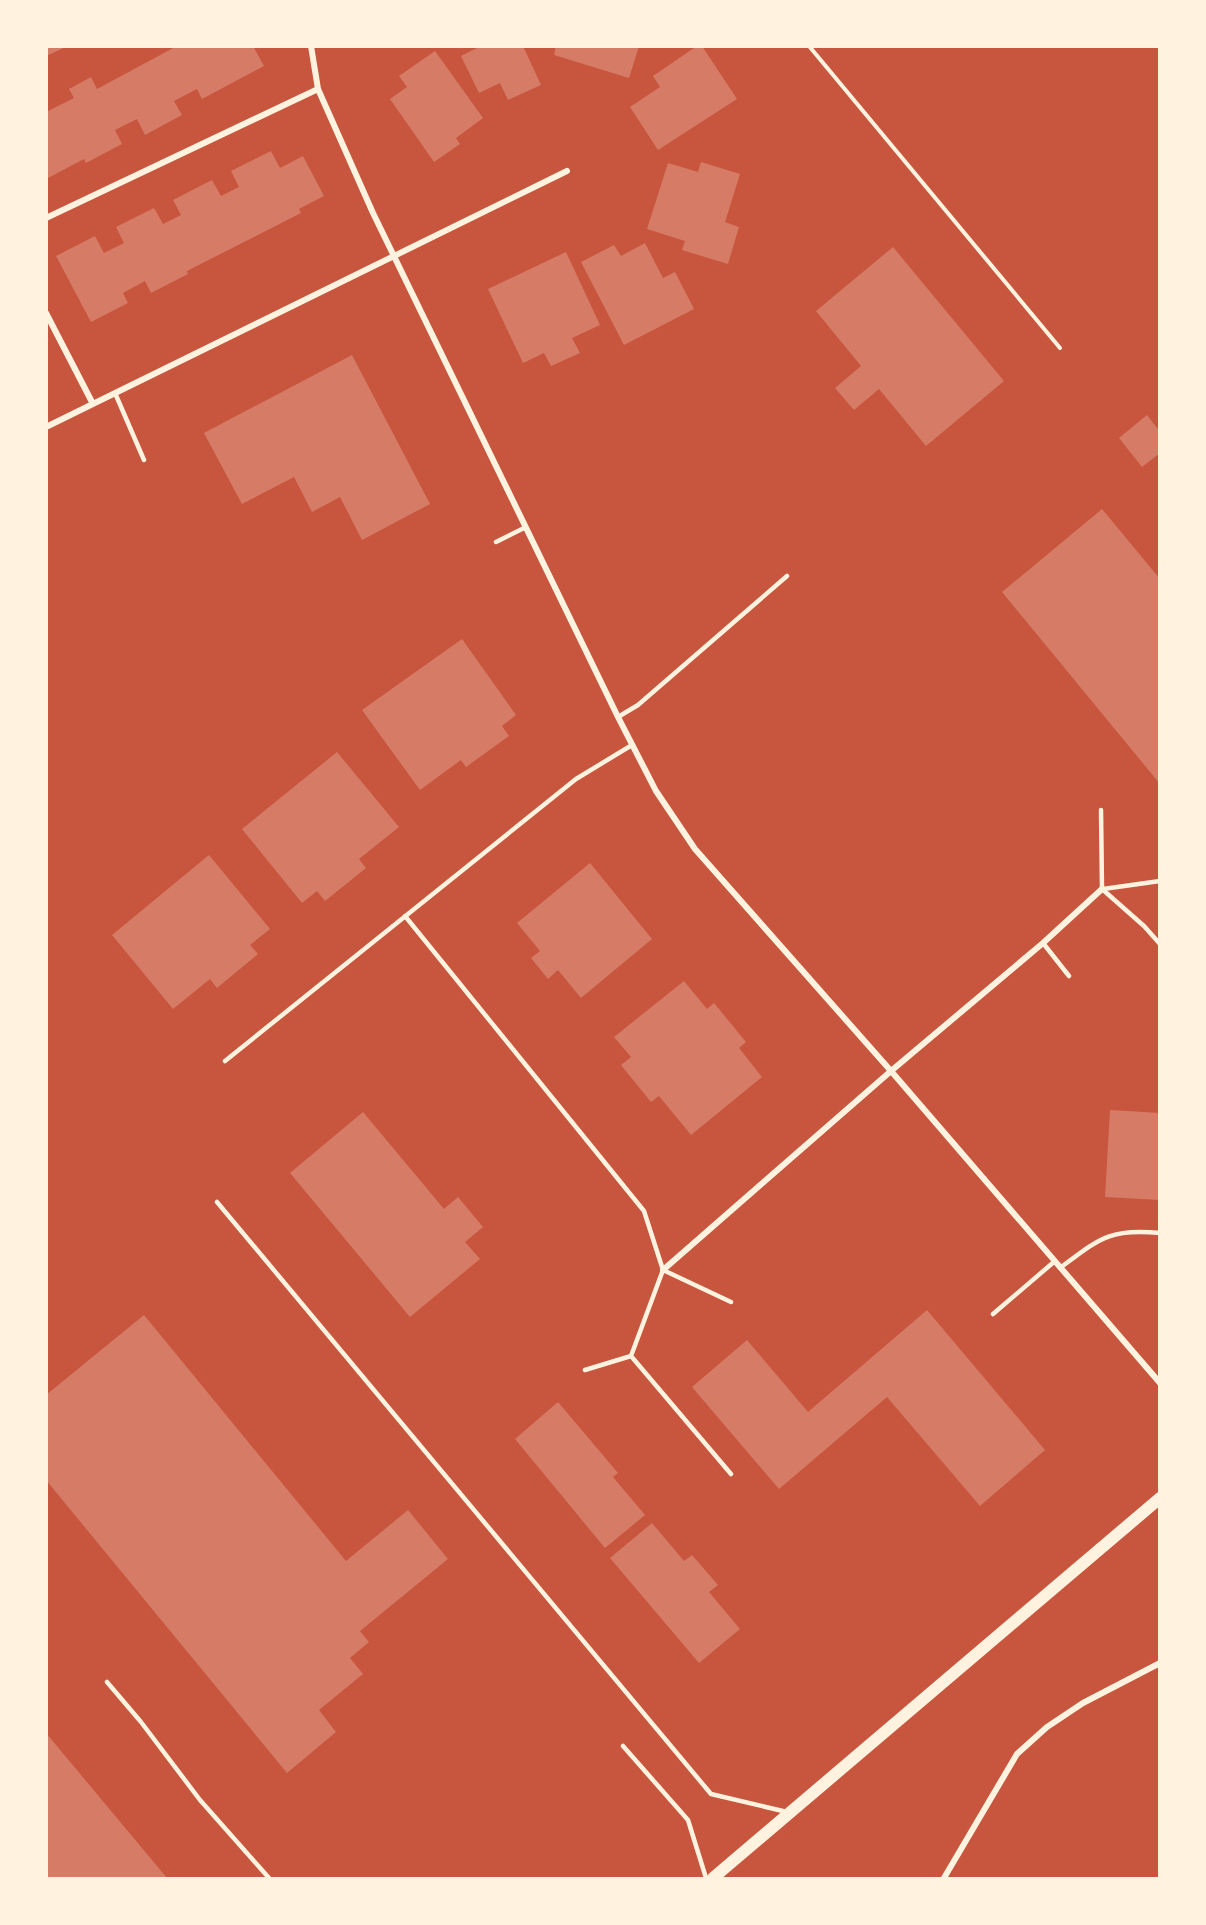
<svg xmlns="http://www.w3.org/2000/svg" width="1206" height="1925" viewBox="0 0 1206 1925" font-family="'Asap Condensed',sans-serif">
<rect width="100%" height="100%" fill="#c8553d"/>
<path fill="#d67c66" d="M46 46H68L46 56Z
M177 46H253L264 66 202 99 197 89 174 101 182 115 145 135 137 119 115 130 122 144 86 163 84 159 46 179V112L74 98 69 89 91 77 97 89Z
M481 46H523L541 85 508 100 500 83 479 93 461 56Z
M556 46H639L629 78 554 55Z
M697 46H702L737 99 658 150 630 107 660 87 653 76Z
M435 51 483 118 456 138 460 144 434 162 390 99 407 87 399 76Z
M271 151 280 168 303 156 324 196 299 209 301 213 187 271 188 274 151 293 145 281 123 293 128 303 91 322 56 256 95 236 104 253 124 243 116 227 154 208 163 224 181 215 173 200 212 180 221 196 239 187 231 171Z
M701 162 740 174 725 222 739 227 728 264 682 250 685 241 647 229 668 163 698 172Z
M645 243 663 278 675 272 694 309 624 345 581 262 614 245 621 256Z
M893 247 1004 381 926 446 879 389 854 410 835 388 861 366 816 311Z
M566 252 600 325 572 338 580 353 551 366 544 353 523 363 488 289Z
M352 355 430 504 362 540 340 497 312 512 294 477 242 504 204 433Z
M1147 415 1160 432V453L1142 467 1119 438Z
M1102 509 1160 579V784L1002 592Z
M462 639 516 715 502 726 509 736 466 767 461 760 420 790 362 710Z
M337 752 399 827 359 859 366 868 325 901 317 891 302 903 242 829Z
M209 855 270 929 250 945 258 954 217 988 210 979 173 1009 112 935Z
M590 863 652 939 581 998 558 970 548 979 531 958 540 951 517 923Z
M684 981 707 1009 714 1003 746 1042 739 1048 762 1077 691 1135 659 1096 651 1102 621 1065 631 1057 614 1037Z
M1110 1110 1160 1113V1200L1105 1197Z
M363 1112 444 1209 458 1197 483 1227 465 1242 480 1259 410 1317 290 1173Z
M927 1310 1045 1450 980 1506 887 1397 779 1489 692 1387 747 1340 808 1412Z
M144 1315 346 1561 408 1510 448 1559 360 1631 369 1642 350 1658 363 1674 319 1710 336 1732 287 1773 46 1480V1395Z
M558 1402 618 1473 613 1477 645 1515 605 1548 515 1439Z
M652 1523 684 1561 692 1555 718 1585 709 1592 740 1629 699 1663 610 1558Z
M46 1733 167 1878H46Z"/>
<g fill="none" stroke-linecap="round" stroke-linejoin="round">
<path stroke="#fff3e0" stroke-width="4" d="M809 46 1060 348"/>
<path stroke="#fff3e0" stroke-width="4.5" d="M115 393 144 460
M496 542 526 527
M618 717 638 705 787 576
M1101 810 1102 889 1144 926 1160 944
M1103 889 1160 881
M405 916 644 1211 663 1270 631 1356 585 1370
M1043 943 1069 976
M225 1061 576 779 632 745
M217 1202 711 1794 787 1812
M1060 1268C1099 1239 1109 1228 1160 1233
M663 1270 731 1302
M993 1314 1055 1261
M631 1356 731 1474
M107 1682 141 1722 200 1800 269 1878
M623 1746 688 1820 706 1878"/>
<path stroke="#fff3e0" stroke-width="6" d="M311 46 318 89 373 213 618 717 656 791 695 849 891 1071 1160 1383
M46 218 318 89
M46 313 93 404
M46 427 567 171
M663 1270 891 1071 1043 943 1102 889
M944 1878 1017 1754 1047 1727 1083 1703 1160 1663"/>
<path stroke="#fff3e0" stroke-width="12" d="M713 1878 1160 1498"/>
</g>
<rect width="1206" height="1925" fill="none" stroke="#fff3e0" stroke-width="96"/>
</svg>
